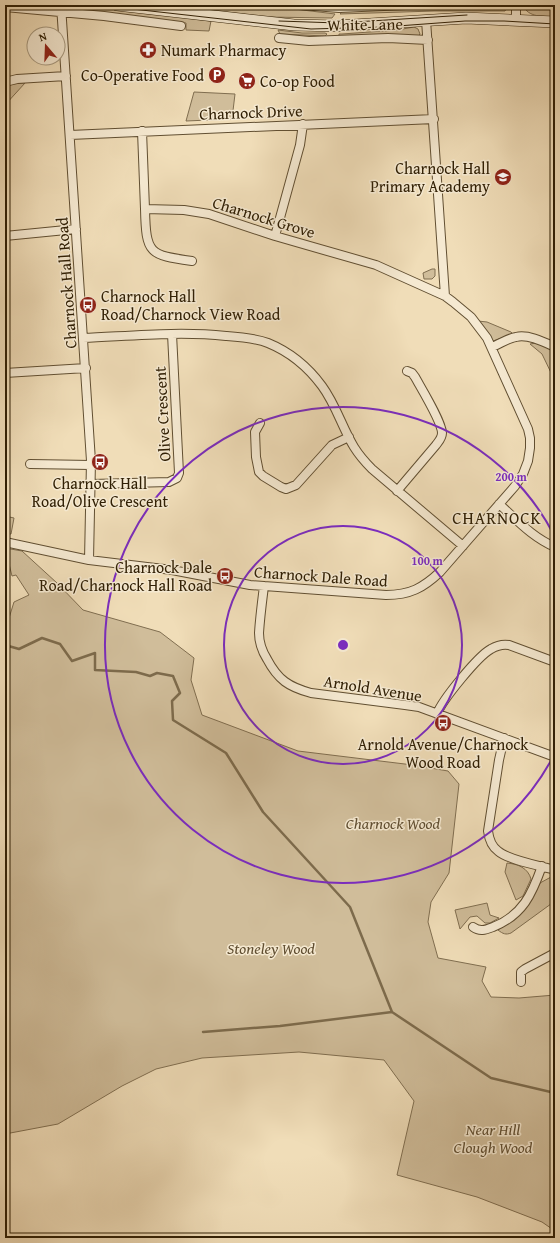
<svg xmlns="http://www.w3.org/2000/svg" width="560" height="1243" viewBox="0 0 560 1243" font-family="'Gentium Book Plus',serif">
<rect width="100%" height="100%" fill="#f0ddb8"/>
<filter id="stains"><feTurbulence type="fractalNoise" baseFrequency=".005" numOctaves="4"/><feColorMatrix values="0 0 0 0 .2 0 0 0 0 .09 0 0 0 0 .02 0 0 0 .5 -.17"/></filter>
<radialGradient id="worn" r=".72"><stop offset=".6" stop-color="#630" stop-opacity="0"/><stop offset="1" stop-color="#630" stop-opacity=".3"/></radialGradient>
<path fill="#d0bd9a" stroke="#806e50" d="M71 5 101 7 211 21 209 31 186 30V23L91 12 70 8Z
M169 5H262L335 14 332 18 266 17Z
M477 5H508L505 11H434L340 14 343 11Z
M523 5H550L555 7V17C543 16 528 18 523 5Z
M414 27 418 29 420 34 418 36H339V34H342L397 30Z
M278 30 302 33H325L327 34 325 36 280 34Z
M25 83 5 105V87L11 84Z
M194 92 235 94 232 119 186 121Z
M432 269H435V276L432 279H424L423 273Z
M478 321 487 322 511 332 513 334 493 341Z
M536 343 555 350V381L542 354 530 344Z
M5 516 14 518 11 534H5Z
M5 548 22 551 57 583 83 610 160 632 194 658 191 680 202 715 298 751 413 765 448 771 459 784 449 873 431 902 428 922 438 958 486 967 482 981 491 997 519 998 555 995V1231L542 1222 477 1197 397 1175 414 1101 384 1060 299 1052 202 1058 156 1069 122 1086 58 1124 5 1134V619L9 618 14 602 29 595 16 575 12 576Z
M507 863C518 864 528 868 531 879L523 896 516 900 505 872Z
M551 877 555 878V901L511 933C506 935 503 934 498 930 517 918 531 904 540 883Z
M487 903 490 915 499 918 490 923H485L477 916 470 917 460 929 455 910Z"/>
<g fill="none" stroke-linecap="round" stroke-linejoin="round">
<path stroke="#7d6b4c" stroke-width="2.5" d="M5 645 19 649 42 638 60 644 72 661 95 653V670L136 672 150 676 157 673 173 676 180 693 172 701 173 720 226 753 263 812 350 907 392 1012 491 1078 555 1093
M203 1032 280 1026 392 1012"/>
<g stroke="#614f32" stroke-width="10">
<path id="street" d="M61 5 91 461 89 560
M301 5 339 8 406 5
M5 7 104 16 181 26
M516 19V5
M426 20 445 296
M279 38 309 41 388 38 428 40
M5 82 17 79 66 76
M70 135 434 119
M145 209C146 254 149 255 192 261
M5 236 76 229
M275 236 300 145 303 124
M83 338C131 336 179 331 226 336 240 337 255 338 268 343 290 352 308 367 322 386 336 405 342 427 354 447 359 455 365 462 372 469L463 546
M492 347C500 344 508 338 516 337 528 334 544 342 555 347
M5 373 86 368
M260 423 255 432 256 457 259 472 263 476 281 487 286 489 296 485 332 445 349 437
M30 464 91 465
M92 484 169 482 177 478 179 473 172 334
M397 491 436 445C439 441 442 438 442 433 442 422 421 388 415 377L412 373 407 371
M499 504C517 520 532 537 555 547
M5 542 89 560 172 570 250 585 386 595C410 595 423 588 440 572L515 486 523 474 528 461 530 448V438L528 429 487 338 471 317 453 302 445 296 376 265 275 236 209 214 184 210 145 209 142 131
M264 586C262 602 260 617 259 633 259 642 262 651 267 659 278 680 289 687 311 693L405 705 419 707 555 757
M437 714C442 700 478 656 491 649 496 646 503 644 509 645L555 662
M504 738 499 760 488 831C489 839 491 846 498 851 508 860 541 866 555 870
M473 927C480 932 485 930 493 927 523 915 532 894 542 866
M521 982V972L525 969 555 953"/>
</g>
<g stroke="#312005" stroke-width="12">
<path id="secondary" d="M117 5 294 25 338 26 466 18 555 22"/>
</g>
<use href="#street" stroke="#f5e9d1" stroke-width="8"/>
<use href="#secondary" stroke="#f5e9d1" stroke-width="11"/>
<path stroke="#312005" stroke-width="1" d="M97 5 311 29 384 27 465 21H504L555 24
M279 21 338 23 467 15"/>
</g>
<g fill="none" stroke="#7b2cbf" stroke-width="2">
<circle cx="343" cy="645" r="119"/>
<path d="M554 755A238 238 0 1 1 554 535"/>
</g>
<defs>
<g id="pharmacy-disc" transform="scale(0.9)"><circle r="9.5" fill="#8f2418" stroke="#f5e9d1"/><path d="M-2-6h4v4h4v4h-4v4h-4v-4h-4v-4h4Z" fill="#fff"/></g>
<g id="parking-disc" transform="scale(0.9)"><circle r="9.5" fill="#8f2418" stroke="#f5e9d1"/><path d="M-3.5-5.5H1a3.5 3.5 0 0 1 0 7H-1V5.5H-3.5ZM-1-3.4V-.6H.8a1.4 1.4 0 0 0 0-2.8Z" fill="#fff"/></g>
<g id="supermarket-disc" transform="scale(0.9)"><circle r="9.5" fill="#8f2418" stroke="#f5e9d1"/><path d="M-6-5.5h2.5l.6 2H6L4.5 2H-2.5L-4.4-4H-6ZM-1.5 3.2a1.3 1.3 0 1 0 .1 0ZM3 3.2a1.3 1.3 0 1 0 .1 0Z" fill="#fff"/></g>
<g id="school-disc" transform="scale(0.9)"><circle r="9.5" fill="#8f2418" stroke="#f5e9d1"/><path d="M0-5L7-2L0 1L-7-2ZM-4 1L0 2.5L4 1V4Q0 6-4 4Z" fill="#fff"/></g>
<g id="bus-disc" transform="scale(0.9)"><circle r="9.5" fill="#8f2418" stroke="#f5e9d1"/><path d="M-5-6H5V4H4V6H2V4H-2V6H-4V4H-5ZM-3.5-4V0h7V-4ZM-3.5 1.2v1.5H-2V1.2ZM2 1.2v1.5H3.5V1.2Z" fill="#fff"/></g>
</defs>
<g fill-rule="evenodd">
<use href="#pharmacy-disc" x="148" y="50"/>
<use href="#parking-disc" x="217" y="75"/>
<use href="#supermarket-disc" x="247" y="81"/>
<use href="#school-disc" x="503" y="177"/>
<use href="#bus-disc" x="88" y="305"/>
<use href="#bus-disc" x="100" y="462"/>
<use href="#bus-disc" x="225" y="576"/>
<use href="#bus-disc" x="443" y="723"/>
</g>
<g text-anchor="middle" stroke-width="3" stroke-linejoin="round" paint-order="stroke">
<g font-size="16" fill="#312005" stroke="#f5e9d1">
<text transform="translate(365 24) rotate(-1)" y="6">White Lane</text>
<text transform="translate(251 112) rotate(-2)" y="6">Charnock Drive</text>
<text transform="translate(264 217) rotate(17)" y="6">Charnock Grove</text>
<text transform="translate(66 283) rotate(-94)" y="6">Charnock Hall Road</text>
<text transform="translate(162 414) rotate(-93)" y="6">Olive Crescent</text>
<text transform="translate(321 576) rotate(4)" y="6">Charnock Dale Road</text>
<text transform="translate(373 688) rotate(9)" y="6">Arnold Avenue</text>
</g>
<g font-size="16" fill="#312005" stroke="#f5e9d1" text-anchor="start">
<text x="161" y="56">Numark Pharmacy</text>
<text x="204" y="81" text-anchor="end">Co-Operative Food</text>
<text x="260" y="87">Co-op Food</text>
<text x="490" y="174" text-anchor="end">Charnock Hall<tspan x="490" dy="18">Primary Academy</tspan></text>
<text x="101" y="302">Charnock Hall<tspan x="101" dy="18">Road/Charnock View Road</tspan></text>
<text x="100" y="489" text-anchor="middle">Charnock Hall<tspan x="100" dy="18">Road/Olive Crescent</tspan></text>
<text x="212" y="573" text-anchor="end">Charnock Dale<tspan x="212" dy="18">Road/Charnock Hall Road</tspan></text>
<text x="443" y="750" text-anchor="middle">Arnold Avenue/Charnock<tspan x="443" dy="18">Wood Road</tspan></text>
</g>
<g font-size="16" font-style="italic" fill="#614f32" stroke="#f5e9d1">
<text x="393" y="829">Charnock Wood</text>
<text x="271" y="954">Stoneley Wood</text>
<text x="493" y="1135">Near Hill<tspan x="493" dy="18">Clough Wood</tspan></text>
</g>
<g font-size="17" letter-spacing="1" fill="#312005" stroke="#f5e9d1">
<text x="497" y="524">CHARNOCK</text>
</g>
</g>
<circle cx="343" cy="645" r="6" fill="#7b2cbf" stroke="#f5e9d1" stroke-width="2"/>
<g font-size="12" text-anchor="middle" font-weight="bold" fill="#7b2cbf" stroke="#f5e9d1" stroke-width="3" stroke-linejoin="round" paint-order="stroke">
<text x="511" y="481">200 m</text>
<text x="427" y="565">100 m</text>
</g>
<rect width="560" height="1243" fill="none" stroke="#f0ddb8" stroke-width="20"/>
<rect x="6" y="6" width="548" height="1231" fill="none" stroke="#312005" stroke-width="2"/>
<rect x="10" y="10" width="540" height="1223" fill="none" stroke="#312005"/>
<g transform="translate(46 46) rotate(341)"><circle r="19" fill="#f5e9d1" stroke="#a7997f"/>
<path d="M0-3L7 15L0 10L-7 15Z" fill="#8f2418"/>
<text y="-6" font-size="11" font-weight="bold" text-anchor="middle" fill="#312005">N</text>
</g>
<rect width="100%" height="100%" filter="url(#stains)"/>
<rect width="100%" height="100%" fill="url(#worn)"/>
</svg>
